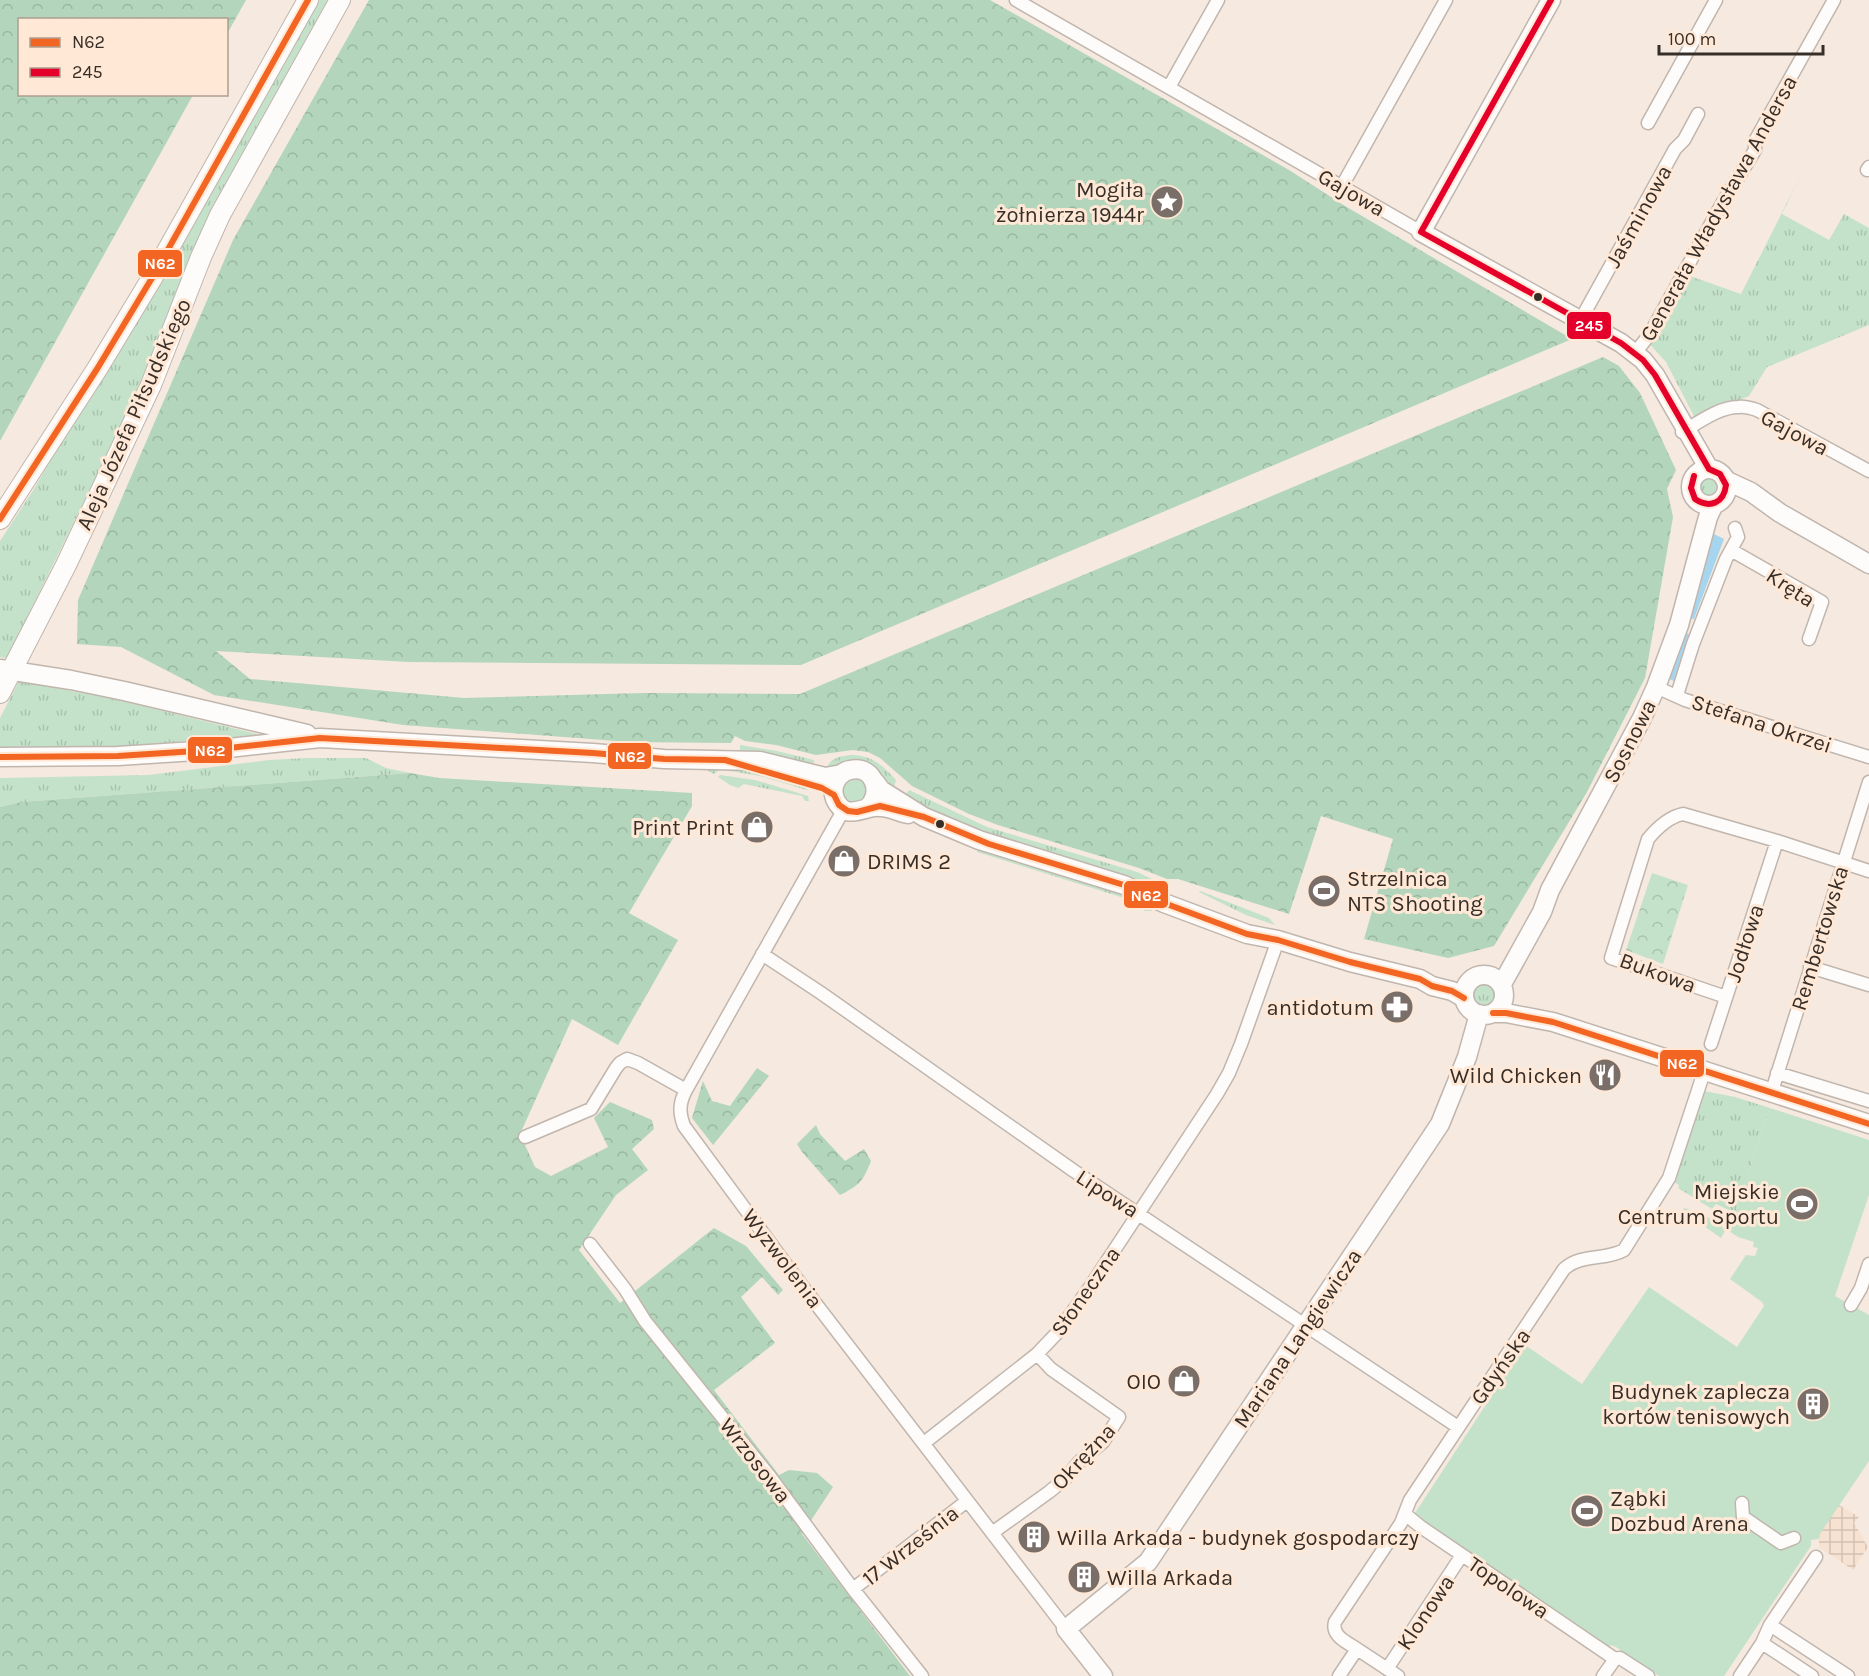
<svg xmlns="http://www.w3.org/2000/svg" width="1869" height="1676" viewBox="0 0 1869 1676" font-family="Karla,sans-serif">
<defs>
<pattern id="industrial-grid" width="8" height="8" patternUnits="userSpaceOnUse" patternTransform="scale(1.5)"><rect width="8" height="8" fill="#f7e1d0"/><path d="M0 4h8M4 0v8" fill="none" stroke="#d4c1b3"/></pattern>
<pattern id="grass-tufts" width="24" height="20" patternUnits="userSpaceOnUse" patternTransform="scale(1.5)"><rect width="24" height="20" fill="#c4e2ca"/><path d="M3 7l-1-3M5 7V3M7 7l1-3M15 17l-1-3M17 17v-4M19 17l1-3" fill="none" stroke="#a9c2ae"/></pattern>
<pattern id="forest-crowns" width="20" height="18" patternUnits="userSpaceOnUse" patternTransform="scale(1.5)"><rect width="20" height="18" fill="#b2d5bb"/><path d="M2 6a3 3 0 1 1 6 0M12 15a3 3 0 1 1 6 0" fill="none" stroke="#9ab7a1"/></pattern>
<pattern id="park-crowns" width="20" height="18" patternUnits="userSpaceOnUse" patternTransform="scale(1.5)"><rect width="20" height="18" fill="#c4e2ca"/><path d="M2 6a3 3 0 1 1 6 0M12 15a3 3 0 1 1 6 0" fill="none" stroke="#a9c2ae"/></pattern>
</defs>
<rect width="100%" height="100%" fill="#f6e9df"/>
<path fill="url(#industrial-grid)" d="M1839 1505 1859 1517 1854 1523 1868 1547 1853 1570 1819 1547V1534Z"/>
<path fill="url(#grass-tufts)" d="M316 0H331L10 652 6 658 0 657V541L34 489Z
M1802 173 1782 214 1829 240 1844 214 1869 228V325L1767 367 1749 396 1695 418 1666 362 1645 339 1687 275 1741 294Z
M1698 487a10 10 0 1 1 20 0a10 10 0 1 1-20 0Z
M19 681 114 699 261 735 103 748 0 749V718Z
M740 745 777 751 814 760 813 770 740 752Z
M850 755C870 754 884 766 896 780L893 792 825 772C829 758 838 757 850 755Z
M307 758H366L386 768 410 773 21 802 0 807V778L149 775 269 760Z
M699 766 746 770 808 787 807 790 760 776 724 770H719L714 774Z
M720 775 755 780 808 796 809 801H805L802 796 744 784 738 788 730 785 718 777Z
M909 790 987 827 1137 872 1169 887 1144 884 1114 876 991 838 903 798Z
M977 849 989 851 1122 892 1156 907 1151 911H1144L1140 903 977 852Z
M1200 891 1269 918 1275 925 1246 915 1199 892Z
M1471 994a12 12 0 1 1 24 0a12 12 0 1 1-24 0Z
M1704 1091 1735 1097 1770 1108 1735 1213 1716 1204 1712 1209 1678 1188 1679 1185 1674 1182Z
M1685 1208 1719 1222 1725 1231 1721 1238 1682 1211Z"/>
<path fill="url(#forest-crowns)" d="M0 0H246L227 34 226 20H20V94L193 95 0 441Z
M369 0H990L1289 170 1345 206 1572 339 801 665 409 662 216 651 250 679 464 698 644 693 800 694 1603 357 1619 366 1640 393 1676 470 1667 489 1673 517 1645 678 1587 792 1494 946 1448 958 1364 939 1393 839 1321 816 1289 914 1178 879H1167L1139 868 998 825 969 814 912 786 880 758 868 752 853 750 816 755 776 745 745 741 735 736 731 743 630 742 403 725 214 695 121 647 77 644 78 600 233 240Z
M410 773 439 778 692 793V806L629 913 678 940 618 1045 572 1019 520 1134 535 1167 551 1176 608 1147 594 1118 610 1102 652 1120 654 1129 632 1149 648 1170 616 1195 579 1250 620 1303 714 1228 746 1246 783 1290 778 1295 762 1277 741 1297 775 1343 714 1390 779 1475 789 1470 817 1473 833 1487 802 1534 910 1676H0V807L21 802Z
M757 1068 769 1076 713 1145 692 1118 703 1081 712 1101 730 1106Z
M816 1125 820 1134 845 1161 864 1149 871 1161C863 1181 860 1185 840 1195L802 1152 797 1144Z"/>
<path fill="url(#park-crowns)" d="M1652 873 1688 885 1663 964 1626 950Z"/>
<path fill="#c4e2ca" d="M842 790a13 13 0 1 1 26 0a13 13 0 1 1-26 0Z
M1770 1108 1869 1140V1195L1835 1296 1869 1315V1461L1820 1534 1819 1539 1811 1540V1546L1724 1676H1659L1616 1647 1611 1645 1608 1648 1422 1525 1415 1513 1525 1345 1582 1384 1649 1287 1737 1347 1764 1306 1762 1302 1730 1279 1746 1255 1755 1256 1758 1248 1753 1247 1754 1242 1738 1237 1729 1231Z"/>
<path fill="#a6d5ef" d="M1714 534 1724 539 1694 619 1689 618Z
M1685 633 1689 634 1674 681 1669 679Z"/>
<g fill="none" stroke-linecap="round" stroke-linejoin="round">
<g stroke="#c0b6ae" stroke-width="15">
<path id="street" d="M1016 0 1421 232
M1169 87 1218 0
M1648 123 1716 0
M1867 170 1869 167
M1342 186 1446 0
M1580 321 1675 149 1684 140 1698 114
M1635 353 1650 334 1723 202 1755 150V141L1834 0
M1682 432C1698 423 1719 407 1738 407 1745 406 1751 408 1757 410L1869 471
M1731 550 1822 602 1809 639
M1656 687 1685 700 1869 757
M1677 695 1693 644 1726 559 1738 537 1735 528
M844 809 686 1090C679 1103 679 1113 684 1126L793 1274 1066 1629
M762 954 821 993 1074 1171 1458 1427
M1810 967 1869 985
M1726 997 1611 958 1648 839C1657 828 1669 817 1683 814L1777 841 1869 871
M1711 1044 1777 841
M1777 1073 1869 1101
M1771 1094 1869 782
M525 1137 591 1109 616 1068 620 1063 627 1059 638 1063 686 1090
M590 1244 625 1289 645 1321 771 1478 853 1589 922 1676
M1851 1305 1861 1288 1869 1264
M924 1443 1037 1354 1058 1332 1090 1287 1217 1094 1229 1073 1241 1044 1278 940
M1742 1503 1743 1517 1781 1543 1794 1538
M1405 1514 1421 1527 1615 1659
M992 1533 1049 1492 1066 1478 1079 1462 1103 1442 1119 1417 1051 1369 1037 1354
M853 1589 967 1501
M1770 1625 1848 1676
M1762 1643 1812 1676
M1357 1649 1398 1676
M1387 1669 1462 1555
M1339 1676 1357 1649C1347 1642 1331 1636 1335 1622L1401 1523 1410 1500 1564 1269C1582 1253 1605 1261 1624 1250L1669 1178 1704 1072
M1603 1676 1615 1659 1620 1658 1648 1676
M1740 1676 1762 1643 1770 1625 1816 1557"/>
</g>
<g stroke="#c0b6ae" stroke-width="21">
<path id="secondary" d="M1551 0 1421 232 1621 343 1643 360 1655 375 1709 469
M1691 487a18 18 0 1 1 36 0a18 18 0 1 1-36 0Z
M1725 480 1751 492 1780 513 1869 564
M0 669 71 680 124 691 307 734
M0 757 118 756 211 750 320 738 593 753 664 759 760 761 825 777 842 774
M875 782 881 790 924 817 979 840 1124 885 1164 903 1247 934 1278 940 1350 962 1420 979 1432 986 1452 991 1464 998
M866 809C884 796 875 764 850 770 844 771 839 775 836 781 833 786 833 793 835 799 846 823 864 805 880 807 890 807 898 812 908 814
M1464 995a20 20 0 1 1 40 0a20 20 0 1 1-40 0Z
M1502 984 1542 912 1550 890 1642 718 1656 687 1679 625 1708 517 1714 504
M1493 1013H1506L1553 1022 1869 1124
M1103 1676 1066 1629 1148 1562 1440 1124 1467 1057 1479 1014"/>
</g>
<g stroke="#c0b6ae" stroke-width="22">
<path id="primary" d="M0 519 97 369 152 278 308 0
M0 693 66 565 151 385 201 257 220 215 340 0"/>
</g>
<use href="#street" stroke="#fefcfa" stroke-width="12"/>
<use href="#secondary" stroke="#fefcfa" stroke-width="18"/>
<use href="#primary" stroke="#fefcfa" stroke-width="20"/>
<g stroke="#ffe8d6" stroke-width="10">
<path id="bus-1" d="M0 519 97 369 152 278 308 0
M0 757 118 756 211 750 320 738 593 753 664 759 725 760 822 788 834 795
M834 795 839 805 848 811 857 812 880 806 924 817 989 844 1124 885 1164 903 1247 934 1278 940 1350 962 1420 979 1432 986 1452 991 1464 998
M1493 1013H1506L1553 1022 1869 1124"/>
</g>
<g stroke="#ffe8d6" stroke-width="10">
<path id="bus-2" d="M1421 232 1621 343 1643 360 1655 375 1709 469
M1421 232 1551 0
M1694 476 1691 488 1695 499C1710 509 1724 503 1726 485L1720 474 1709 469"/>
</g>
<use href="#bus-1" stroke="#f26522" stroke-width="6"/>
<use href="#bus-2" stroke="#e4002b" stroke-width="6"/>
</g>
<defs>
<g id="sight-disc" transform="scale(1.725)"><circle r="9.5" fill="#7a6f68" stroke="#ffe8d6"/><path d="M0-6L1.8-2.2L6-1.7L2.9 1.2L3.7 5.4L0 3.3L-3.7 5.4L-2.9 1.2L-6-1.7L-1.8-2.2Z" fill="#fff"/></g>
<g id="shop-disc" transform="scale(1.725)"><circle r="9.5" fill="#7a6f68" stroke="#ffe8d6"/><path d="M-5-2.5h2.3a2.7 3.5 0 0 1 5.4 0H5L5.5 6h-11ZM-1.5-2.5h3a1.5 2.3 0 0 0-3 0Z" fill="#fff"/></g>
<g id="stadium-disc" transform="scale(1.725)"><circle r="9.5" fill="#7a6f68" stroke="#ffe8d6"/><path d="M0-5a6.5 5 0 1 0 0 10a6.5 5 0 1 0 0-10ZM-3.5-1.8h7v3.6h-7Z" fill="#fff"/></g>
<g id="pharmacy-disc" transform="scale(1.725)"><circle r="9.5" fill="#7a6f68" stroke="#ffe8d6"/><path d="M-2-6h4v4h4v4h-4v4h-4v-4h-4v-4h4Z" fill="#fff"/></g>
<g id="restaurant-disc" transform="scale(1.725)"><circle r="9.5" fill="#7a6f68" stroke="#ffe8d6"/><path d="M-5-6h1v4h1v-4h1v4h1v-4h1v5L-1.5 .5V6h-2V.5L-5-1ZM5-6V6H3V1.5H1.5Q1.5-4 5-6Z" fill="#fff"/></g>
<g id="building-disc" transform="scale(1.725)"><circle r="9.5" fill="#7a6f68" stroke="#ffe8d6"/><path d="M-4-6H4V6H1V3H-1V6H-4ZM-2.5-4.3h1.7v1.8h-1.7ZM.8-4.3h1.7v1.8H.8ZM-2.5-1h1.7V.8h-1.7ZM.8-1h1.7V.8H.8Z" fill="#fff"/></g>
</defs>
<g fill-rule="evenodd">
<use href="#sight-disc" x="1167" y="202"/>
<use href="#shop-disc" x="757" y="827"/>
<use href="#shop-disc" x="844" y="861"/>
<use href="#stadium-disc" x="1324" y="891"/>
<use href="#pharmacy-disc" x="1397" y="1007"/>
<use href="#restaurant-disc" x="1605" y="1075"/>
<use href="#stadium-disc" x="1802" y="1204"/>
<use href="#shop-disc" x="1184" y="1381"/>
<use href="#building-disc" x="1813" y="1404"/>
<use href="#stadium-disc" x="1587" y="1511"/>
<use href="#building-disc" x="1034" y="1537"/>
<use href="#building-disc" x="1084" y="1577"/>
</g>
<g fill="#372e28" stroke="#ffe8d6" stroke-width="2">
<circle cx="1538" cy="297" r="5"/>
<circle cx="940" cy="824" r="5"/>
</g>
<g text-anchor="middle" stroke-width="6" stroke-linejoin="round" paint-order="stroke">
<g font-size="22" fill="#372e28" stroke="#ffe8d6" text-anchor="end">
<text x="1144" y="197">Mogiła<tspan x="1144" dy="25">żołnierza 1944r</tspan></text>
<text x="734" y="835">Print Print</text>
<text x="867" y="869" text-anchor="start">DRIMS 2</text>
<text x="1347" y="886" text-anchor="start">Strzelnica<tspan x="1347" dy="25">NTS Shooting</tspan></text>
<text x="1374" y="1015">antidotum</text>
<text x="1582" y="1083">Wild Chicken</text>
<text x="1779" y="1199">Miejskie<tspan x="1779" dy="25">Centrum Sportu</tspan></text>
<text x="1161" y="1389">OIO</text>
<text x="1790" y="1399">Budynek zaplecza<tspan x="1790" dy="25">kortów tenisowych</tspan></text>
<text x="1610" y="1506" text-anchor="start">Ząbki<tspan x="1610" dy="25">Dozbud Arena</tspan></text>
<text x="1057" y="1545" text-anchor="start">Willa Arkada - budynek gospodarczy</text>
<text x="1107" y="1585" text-anchor="start">Willa Arkada</text>
</g>
<g font-size="22" fill="#372e28" stroke="#ffe8d6">
<text transform="translate(1352 192) rotate(30)" y="8">Gajowa</text>
<text transform="translate(1718 208) rotate(-61)" y="8">Generała Władysława Andersa</text>
<text transform="translate(1638 216) rotate(-61)" y="8">Jaśminowa</text>
<text transform="translate(133 414) rotate(-66)" y="8">Aleja Józefa Piłsudskiego</text>
<text transform="translate(1795 432) rotate(28)" y="8">Gajowa</text>
<text transform="translate(1791 587) rotate(33)" y="8">Kręta</text>
<text transform="translate(1762 723) rotate(18)" y="8">Stefana Okrzei</text>
<text transform="translate(1629 741) rotate(-63)" y="8">Sosnowa</text>
<text transform="translate(1819 938) rotate(-73)" y="8">Rembertowska</text>
<text transform="translate(1744 943) rotate(-72)" y="8">Jodłowa</text>
<text transform="translate(1658 972) rotate(20)" y="8">Bukowa</text>
<text transform="translate(1108 1193) rotate(33)" y="8">Lipowa</text>
<text transform="translate(783 1258) rotate(53)" y="8">Wyzwolenia</text>
<text transform="translate(1085 1291) rotate(-55)" y="8">Słoneczna</text>
<text transform="translate(1297 1338) rotate(-56)" y="8">Mariana Langiewicza</text>
<text transform="translate(1500 1366) rotate(-55)" y="8">Gdyńska</text>
<text transform="translate(1083 1456) rotate(-47)" y="8">Okrężna</text>
<text transform="translate(756 1460) rotate(52)" y="8">Wrzosowa</text>
<text transform="translate(910 1545) rotate(-38)" y="8">17 Września</text>
<text transform="translate(1509 1587) rotate(34)" y="8">Topolowa</text>
<text transform="translate(1425 1612) rotate(-56)" y="8">Klonowa</text>
</g>
</g>
<g stroke="#ffe8d6" stroke-width="2">
<rect x="137" y="249" width="46" height="29" rx="6" fill="#f26522"/>
<rect x="1566" y="311" width="46" height="29" rx="6" fill="#e4002b"/>
<rect x="187" y="736" width="46" height="28" rx="6" fill="#f26522"/>
<rect x="607" y="742" width="45" height="28" rx="6" fill="#f26522"/>
<rect x="1123" y="880" width="46" height="29" rx="6" fill="#f26522"/>
<rect x="1659" y="1049" width="46" height="29" rx="6" fill="#f26522"/>
</g>
<g font-size="16" text-anchor="middle" font-weight="bold" fill="#fff">
<text x="160" y="269">N62</text>
<text x="1589" y="331">245</text>
<text x="210" y="756">N62</text>
<text x="630" y="762">N62</text>
<text x="1146" y="901">N62</text>
<text x="1682" y="1069">N62</text>
</g>
<rect x="18" y="18" width="210" height="78" fill="#ffe8d6" stroke="#af9e90" stroke-width="1.5"/>
<rect x="30" y="38" width="30" height="9" fill="#f26522" stroke="#af9e90" stroke-width="1.5"/>
<text x="72" y="48" font-size="18" fill="#372e28">N62</text>
<rect x="30" y="68" width="30" height="9" fill="#e4002b" stroke="#af9e90" stroke-width="1.5"/>
<text x="72" y="78" font-size="18" fill="#372e28">245</text>
<path d="M1659 45v9h164v-9" fill="none" stroke="#372e28" stroke-width="3"/>
<text x="1668" y="45" font-size="18" fill="#372e28" stroke="#ffe8d6" stroke-width="4.5" paint-order="stroke">100 m</text>
</svg>
